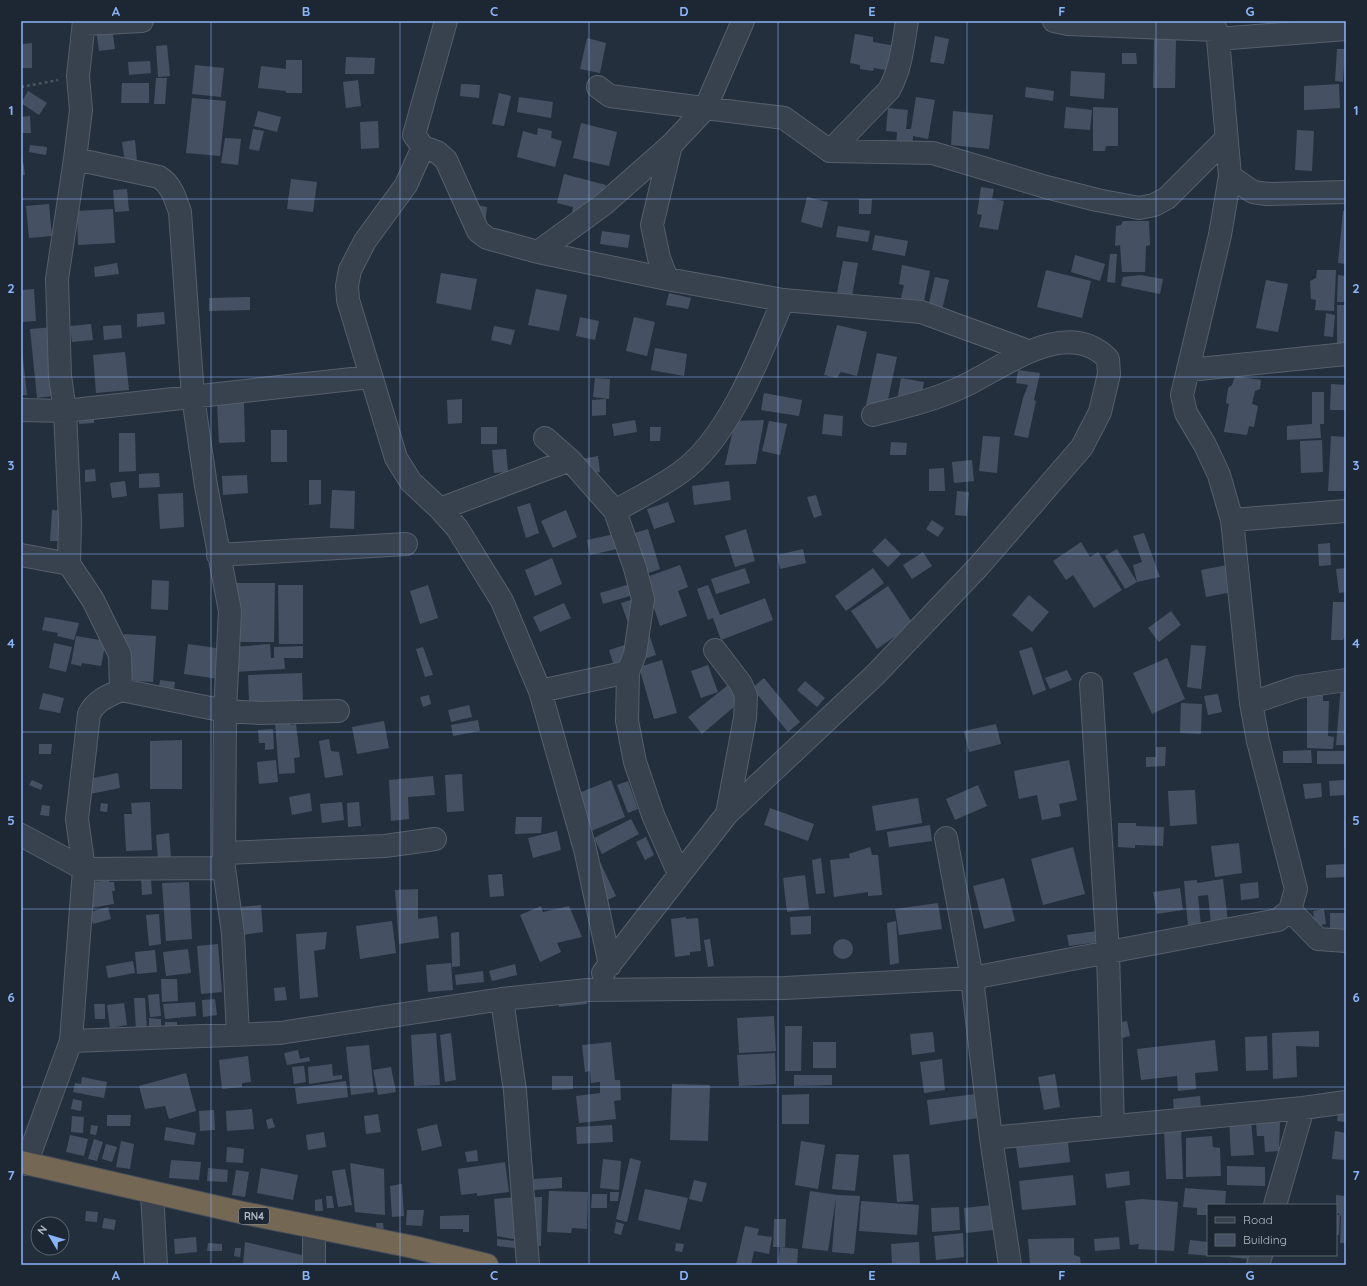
<svg xmlns="http://www.w3.org/2000/svg" width="1367" height="1286" viewBox="0 0 1367 1286" font-family="Quicksand,sans-serif">
<rect width="100%" height="100%" fill="#242f3e"/>
<path fill="#455162" d="M112 27 115 49 99 51 96 30Z
M855 34 873 37V42L896 46 891 71 874 68 873 71 860 69V65L850 63Z
M935 36 949 39 944 64 930 62Z
M587 38 606 43 600 73 580 69Z
M1154 39H1176L1175 88H1153Z
M32 43V68H22V44Z
M167 45 170 76 158 77 156 46Z
M1337 49H1345L1343 82 1335 81Z
M1122 53H1136L1137 64H1122Z
M346 57 375 58 374 74H345Z
M286 60H302V93H286V91L258 88 261 66 286 69Z
M150 61 151 73 129 75 128 62Z
M195 65 224 68 221 97 192 94Z
M1071 71 1105 73 1104 99 1070 96Z
M156 78H167L165 104H154Z
M358 80 361 106 346 108 343 82Z
M122 83H149V103H121Z
M461 84 480 85 479 98 460 96Z
M1339 84 1340 108 1304 110V86Z
M1026 87 1054 91 1053 101 1025 97Z
M28 91 47 103 39 115 21 103Z
M499 93 511 96 504 126 492 124Z
M519 97 553 102 551 118 517 112Z
M916 97 935 100 928 139 913 136 912 149 896 148 897 132 886 131 888 108 908 110 906 129H911Z
M192 98 226 101 220 156 186 153Z
M1066 107 1092 110 1090 130 1064 128Z
M1093 107 1118 108V146H1106L1105 151H1093Z
M258 111 281 117 277 132 254 126Z
M953 111 993 115 989 149 951 145Z
M30 116 31 133H21V117Z
M378 121 379 148 361 149 360 122Z
M581 123 617 132 609 166 573 158Z
M538 128 552 131 551 138 562 141 555 167 517 157 523 131 537 135Z
M253 129 264 131 259 151 249 149Z
M1297 130 1314 131 1312 171 1295 170Z
M225 138 241 139 238 165 221 163Z
M135 140 137 161 125 163 122 142Z
M30 145 47 147 46 155 29 152Z
M21 147 25 175H21Z
M564 174 606 185 598 218 572 213 573 207 557 203Z
M291 179 317 182 313 212 287 209Z
M981 187 994 189 992 199 1004 201 998 230 979 227 982 215 977 214Z
M127 189 129 211 115 212 113 190Z
M807 197 828 202 822 228 801 222Z
M859 199H872L871 214H859Z
M466 203 487 207 485 223Z
M49 204 52 236 29 238 26 206Z
M113 209 115 243 78 245 77 211Z
M1343 211H1346V264L1338 263Z
M1123 221H1149L1150 245 1146 246 1145 272H1122L1120 245 1115 246 1116 226 1121 225Z
M838 226 870 231 868 242 836 237Z
M602 231 630 235 628 248 600 244Z
M875 235 908 241 905 256 872 250Z
M1110 254H1117L1115 283 1107 282Z
M1075 255 1105 264 1100 281 1071 272Z
M843 261 858 263 852 296 837 293Z
M117 263 119 274 95 277 94 267Z
M902 265 930 271 922 311 899 306 904 285 899 284Z
M1046 270 1091 281 1082 318 1037 307Z
M1317 270H1336L1334 311 1315 310 1316 300 1311 299 1310 281 1316 278Z
M441 273 477 279 471 310 436 303Z
M1141 275 1163 279 1160 294 1121 286 1123 277Z
M1338 275 1346 276V302H1337Z
M935 277 949 280 942 310 928 307Z
M1266 280 1288 284 1278 332 1256 328Z
M34 289 36 321 21 322V290Z
M536 289 567 295 559 331 528 325Z
M669 293 691 298 688 309 666 305Z
M250 297V310L209 311V298Z
M1337 305H1346V345H1337Z
M164 312 165 324 137 327V314Z
M1326 313 1335 315 1333 337 1324 336Z
M580 317 599 321 595 340 576 336Z
M634 317 655 322 647 356 626 351Z
M91 324 93 340 72 342 70 326Z
M121 325 122 338 104 340 103 326Z
M837 325 867 332 857 376 841 372 837 378 824 375Z
M494 326 515 330 511 345 491 340Z
M54 327 60 395 37 398 30 329Z
M21 341 27 395H21Z
M655 348 687 354 684 376 651 370Z
M125 352 129 390 96 393 93 355Z
M877 353 897 357 886 409 866 405Z
M1018 370 1040 373 1034 400 1036 401 1028 438 1014 435 1023 398 1028 385 1016 383Z
M1235 376 1261 380 1260 389 1255 391 1252 404 1258 406 1254 427 1249 426 1247 435 1224 432 1229 404 1226 403 1228 388 1232 385Z
M595 378 610 379 609 399 593 397Z
M901 378 924 382 918 416 895 412Z
M1331 384 1346 385V410H1330Z
M1312 392H1324V424H1320L1321 438 1287 440V426L1312 424Z
M764 393 802 400 799 416 761 410Z
M462 399V423L448 424 447 400Z
M606 399V415L592 416V400Z
M244 402 245 442 219 443 217 403Z
M94 409V423L79 424V410Z
M824 414 843 416 842 436 822 434Z
M635 420 637 432 614 436 612 424Z
M764 420 756 464 725 465 735 421Z
M769 421 787 424 780 455 762 451Z
M481 427H497V444H481Z
M650 427H661L660 441H650Z
M271 430H287V462H271Z
M119 433H135L136 471 119 472Z
M983 436 1000 437 997 473 979 471Z
M1331 436 1346 437V491H1328Z
M1322 440 1323 472 1301 473 1300 441Z
M891 442 907 443 906 455H890Z
M506 449 508 472 494 473 492 450Z
M598 456 600 472 584 475 582 459Z
M972 460 974 481 954 483 952 462Z
M944 468 945 491H929V469Z
M95 469 96 481 85 482V470Z
M159 473 160 487 139 488V474Z
M247 475 248 493 223 495 222 476Z
M309 480H321V504L309 505Z
M125 481 127 496 112 498 110 483Z
M729 481 731 500 694 505 692 486Z
M332 490 355 491 354 529 330 528Z
M957 491 969 492 967 516 955 515Z
M183 493 184 527 160 529 158 494Z
M816 495 822 515 814 518 807 497Z
M668 502 675 522 654 529 647 509Z
M530 503 539 533 526 538 517 507Z
M52 510 63 511 61 541H50Z
M566 510 577 537 553 548 541 521Z
M932 520 944 528 938 537 926 529Z
M648 529 660 569 643 575 631 534Z
M746 529 755 561 735 567 725 536Z
M1144 533 1160 577 1137 582 1133 565 1142 562 1133 536Z
M614 534 617 549 590 555 587 540Z
M885 538 901 554 888 567 872 551Z
M1081 542 1090 557 1098 552 1122 590 1094 608 1073 575 1066 580 1053 561Z
M1330 543 1331 565 1319 566 1318 544Z
M803 549 806 563 780 569 777 555Z
M1117 549 1137 582 1125 589 1105 556Z
M923 552 932 566 912 579 903 565Z
M552 558 562 584 535 596 525 570Z
M680 565 688 587 678 591 687 616 660 626 644 578Z
M1227 565 1232 592 1206 597 1201 570Z
M745 568 750 583 716 594 711 579Z
M873 568 884 583 846 611 835 596Z
M1346 568V592L1339 593 1336 569Z
M152 580 169 581 168 610 151 609Z
M637 582 640 593 603 604 600 593Z
M231 583H275L274 642H231Z
M278 585H303V644H279Z
M428 585 438 618 420 624 410 591Z
M708 585 720 615 765 598 773 620 721 640 713 618 708 620 697 589Z
M888 586 913 624 877 649 851 611Z
M1029 595 1049 612 1032 632 1012 615Z
M637 598 656 655 641 660 621 603Z
M1333 602H1346V634L1343 640H1331Z
M564 603 571 618 540 632 533 617Z
M1171 611 1181 625 1159 642 1148 628Z
M45 617 79 623 74 640 57 636 58 633 42 630Z
M124 634 156 636 153 682 122 680Z
M76 636 106 641 101 666 82 663 81 666 71 664Z
M54 643 72 647 66 672 49 668Z
M188 644 223 649 219 679 184 674Z
M270 644 271 658H274V647L303 646V658H284L285 669 234 672 233 647Z
M628 644 632 661 614 666 609 650Z
M1191 645 1206 646 1201 689 1187 687Z
M423 647 433 675 425 677 416 649Z
M1032 647 1046 690 1033 695 1019 651Z
M1167 658 1185 699 1152 714 1133 673Z
M662 660 677 713 654 719 639 667Z
M708 665 718 692 701 698 691 671Z
M1067 670 1072 680 1050 689 1045 678Z
M302 673 303 702 249 704 248 675Z
M764 678 800 722 788 732 752 688Z
M160 680 175 682 173 697 158 695Z
M805 681 825 698 817 707 797 690Z
M728 685 741 701 702 734 688 717Z
M1341 685H1346V745H1336Z
M1307 691H1323V701H1329L1328 736 1334 737 1333 749 1307 748Z
M43 693 64 698 60 713 39 709Z
M1218 694 1222 712 1208 715 1204 696Z
M429 695 431 704 423 707 420 697Z
M1181 703 1202 704 1201 734 1180 733Z
M469 705 472 717 451 722 448 710Z
M478 720 480 731 453 736 451 725Z
M384 721 389 748 357 754 352 727Z
M291 722V725L296 724 300 757 294 758 295 773 279 774 275 723Z
M996 724 1001 744 969 752 964 731Z
M273 729 274 749 265 750V743H259L258 730Z
M329 739 331 751 339 752 343 775 325 778 319 741Z
M182 740V789H150V741Z
M39 744H52L51 754H39Z
M1156 747H1166L1165 766 1146 767V757H1156Z
M1311 750 1312 763H1283V751Z
M1317 751H1346V764H1317Z
M276 760 278 782 259 784 257 762Z
M1069 760 1077 800 1059 804 1061 816 1042 820 1037 795 1019 799 1014 771Z
M118 773 120 788 90 794 88 779Z
M462 774 464 811 447 812 445 775Z
M433 776 435 795 408 797 409 819 391 821 389 780Z
M32 780 43 785 41 790 29 785Z
M611 780 625 817 584 834 569 797Z
M1346 780V795L1330 796 1329 781Z
M628 781 638 809 628 813 617 785Z
M1321 783 1322 797 1305 799 1303 784Z
M978 785 987 806 955 820 946 799Z
M1195 790 1197 824 1170 826 1168 791Z
M310 793 312 811 292 815 289 797Z
M918 798 922 823 876 831 872 806Z
M150 802 152 850 126 851 124 814H132L131 803Z
M342 802 344 820 322 823 320 804Z
M359 802 361 826 348 827 347 803Z
M101 803 108 804 107 812 100 811Z
M42 805 50 806 49 816 40 815Z
M770 808 814 824 808 841 764 825Z
M516 817H542L541 833 515 834Z
M631 819 639 834 602 854 594 838Z
M1344 821H1346V849L1344 848Z
M1118 823H1136V826L1164 827 1163 846 1135 845V848L1118 847Z
M930 825 932 841 889 847 887 832Z
M557 831 561 850 533 858 528 838Z
M169 833 171 857 158 859 156 835Z
M587 834 616 896 599 904 570 842Z
M646 837 654 855 645 860 636 842Z
M1239 843 1242 873 1215 877 1211 846Z
M870 847 872 855H878L882 895 868 896V892L834 897 830 860 850 858 849 854Z
M1073 847 1085 894 1043 905 1031 859Z
M821 858 825 893 816 894 812 860Z
M1346 864V877L1326 878V865Z
M502 874 504 896 490 897 488 875Z
M805 875 809 909 787 912 783 878Z
M1004 878 1015 921 984 929 973 886Z
M151 879 152 894 142 895 141 880Z
M1223 879 1228 922 1211 923 1208 895 1198 896 1201 926 1188 927 1184 881 1197 880V883Z
M109 880V882H114L115 891H112L114 904 90 908 86 883Z
M189 882 192 939 166 941 162 883Z
M1258 882 1259 898 1241 900 1240 884Z
M1180 888 1183 910 1157 914 1153 892Z
M418 889V919L437 916 439 938 399 944 395 890Z
M938 903 942 929 899 935 895 909Z
M261 905 263 932 242 935 239 907Z
M541 906 543 912 569 906 582 937 557 943 561 952 540 962 520 915Z
M108 907 111 919 93 924 90 912Z
M1324 909 1326 924 1315 926 1313 911Z
M1330 913H1346V929H1330Z
M159 914 161 944 149 946 146 915Z
M811 916V934L791 935 790 917Z
M686 917V919L698 918 701 951 690 952V955L675 957 671 919Z
M392 921 396 953 360 959 356 926Z
M896 921 899 963 890 965 887 923Z
M1098 931 1099 942 1069 946 1067 935Z
M327 932 325 949 314 951 318 997 300 999 296 934Z
M459 932 460 966 452 967 451 933Z
M710 939 714 966 708 967 704 940Z
M833 949a10 10 0 1 1 20 0a10 10 0 1 1-20 0Z
M218 944 222 992 201 994 197 946Z
M188 949 191 973 166 976 163 952Z
M155 950 157 972 137 974 135 952Z
M133 961 135 973 108 978 106 966Z
M451 963 453 990 428 992 426 965Z
M515 964 517 975 492 981 489 971Z
M483 971 484 982 456 985 455 975Z
M161 979H177L178 1001 162 1002Z
M285 987 287 1000 275 1001 274 988Z
M585 988 587 1004 559 1007 557 992Z
M159 994 161 1016 150 1017 148 995Z
M134 998H145L147 1029 136 1030Z
M215 999 217 1015 203 1017 202 1000Z
M195 1002 196 1016 165 1019 163 1004Z
M124 1003 127 1025 110 1028 107 1005Z
M94 1004H105V1019H95Z
M774 1016 776 1051 739 1053 737 1018Z
M149 1018 161 1019V1033H149Z
M1127 1021 1130 1036 1114 1040 1110 1024Z
M165 1022H177V1035H165Z
M785 1026H802L801 1071H785Z
M1319 1031V1047L1296 1046 1297 1077 1273 1079 1272 1033Z
M933 1032 935 1052 912 1055 910 1034Z
M436 1033 440 1085 414 1086 411 1035Z
M451 1033 456 1080 445 1082 440 1035Z
M1267 1036 1268 1070 1246 1071 1245 1037Z
M1215 1040 1218 1071 1195 1073 1196 1089 1178 1091 1177 1076 1141 1080 1137 1049Z
M611 1042 615 1080H620L621 1100 614 1101 616 1119 579 1123 576 1096 600 1093V1082L591 1083 590 1071 585 1072 582 1045Z
M813 1042H836V1068H813Z
M369 1045 374 1092 351 1095 346 1047Z
M298 1050 300 1059 309 1057 310 1061 287 1065 284 1053Z
M775 1053 776 1084 739 1086 737 1055Z
M248 1056 251 1082 242 1083V1087L222 1089 219 1060Z
M942 1059 945 1090 924 1093 920 1062Z
M332 1064 333 1076 342 1075V1079L309 1084 308 1067Z
M304 1066 306 1082 294 1084 292 1067Z
M391 1067 396 1092 378 1095 373 1070Z
M186 1073 196 1111 169 1119 165 1106 145 1109 139 1086Z
M1055 1074 1060 1107 1044 1110 1038 1077Z
M794 1075H832V1085L794 1086Z
M552 1076H573V1089L552 1090Z
M82 1077 107 1082 104 1098 73 1092 75 1083 81 1084Z
M346 1081 348 1097 297 1104 295 1088Z
M672 1084 710 1085 708 1141 670 1140Z
M809 1094V1124H782V1095Z
M976 1094 979 1118 930 1125 927 1100Z
M1200 1096 1201 1108 1174 1111 1173 1099Z
M73 1099 82 1101 81 1111 71 1109Z
M1339 1106 1346 1107V1122L1337 1121Z
M252 1109 254 1129 227 1131 226 1111Z
M214 1110 215 1130 200 1131 199 1111Z
M378 1114 381 1132 366 1134 364 1116Z
M107 1115H131L130 1126H107Z
M72 1116 84 1117 83 1133 71 1132Z
M272 1118 275 1127 268 1129 266 1120Z
M1229 1120H1251L1254 1155 1231 1156Z
M1280 1122 1279 1151 1265 1152 1264 1136H1257L1256 1123Z
M437 1124 442 1146 422 1151 417 1129Z
M91 1125 98 1126 96 1135 90 1134Z
M612 1125 613 1142 577 1144 576 1127Z
M166 1127 196 1133 194 1145 164 1140Z
M1181 1127 1183 1179H1166L1164 1128Z
M1335 1131 1346 1133V1160L1332 1159Z
M324 1132 326 1147 308 1150 306 1135Z
M1067 1133 1070 1162 1019 1168 1015 1139Z
M70 1135 88 1139 84 1156 66 1152Z
M1212 1136 1213 1147 1220 1148 1221 1176 1186 1177V1138Z
M94 1139 103 1142 97 1161 88 1159Z
M121 1141 134 1144 130 1169 116 1167Z
M801 1141 825 1145 818 1189 795 1185Z
M106 1144 117 1147 112 1162 102 1159Z
M227 1147 244 1149 243 1163 226 1162Z
M477 1150 478 1161 467 1162 465 1152Z
M836 1154 859 1155 855 1191 832 1189Z
M909 1154 913 1201 897 1202 893 1155Z
M630 1158 641 1161 627 1222 616 1219Z
M603 1159 621 1161 619 1190 600 1188Z
M171 1160 201 1162 199 1180 169 1178Z
M505 1162 509 1192 477 1196V1193L461 1195 458 1169Z
M350 1163 384 1169 385 1215 355 1212Z
M1227 1166 1265 1167V1186L1227 1185Z
M208 1168 228 1170 227 1182 207 1181Z
M261 1168 298 1175 293 1200 257 1193Z
M345 1169 352 1205 338 1207 332 1171Z
M236 1170 249 1172 245 1197 232 1195Z
M1129 1171 1130 1185 1107 1188 1105 1174Z
M1073 1175 1076 1205 1022 1210 1019 1181Z
M562 1177V1188L534 1190V1179Z
M694 1180 707 1183 702 1202 689 1199Z
M402 1184 404 1216 392 1217 390 1186Z
M1185 1188 1226 1191 1225 1205H1208V1215H1197V1208L1183 1207Z
M645 1189 688 1198 680 1230 638 1220Z
M549 1191 588 1192 587 1229 572 1228 571 1233 547 1232Z
M810 1191 837 1195 860 1196 854 1254 832 1252 836 1198 828 1251 802 1248Z
M610 1192H619L618 1201H610Z
M592 1194H607V1208H591Z
M1336 1195 1346 1196V1243H1340L1341 1216 1336 1211Z
M326 1196H332L334 1208H327Z
M515 1197 518 1240 497 1236 494 1199Z
M532 1197H542L541 1246H531Z
M322 1199 323 1211H315V1200Z
M1142 1199 1178 1202 1174 1251 1138 1249 1139 1244 1130 1245 1125 1201Z
M861 1201 919 1205 917 1235 859 1231Z
M992 1205 994 1230 966 1233 964 1208Z
M959 1207 960 1230 932 1232 931 1208Z
M407 1210H424L422 1226 406 1225Z
M86 1211 98 1212 97 1222 85 1221Z
M469 1215V1232H463V1229H440V1216Z
M1336 1215H1340L1339 1235H1336Z
M104 1218 116 1220 114 1230 102 1228Z
M774 1219H786L785 1247H773Z
M616 1222 624 1224 621 1235 614 1233Z
M376 1223H383L384 1231 377 1232Z
M745 1226 759 1229 757 1235 772 1237 769 1254 754 1251 751 1265H736Z
M963 1233 964 1257 936 1260 934 1236Z
M196 1237 197 1252 175 1254 174 1239Z
M1119 1237 1120 1249 1095 1251 1094 1239Z
M1074 1238V1255L1080 1257 1081 1265H1030L1028 1239Z
M497 1239 516 1241 515 1248 497 1246Z
M1190 1240 1208 1242V1255H1212L1211 1256 1188 1254Z
M245 1242 310 1257 309 1265H243Z
M919 1242 920 1265H892L891 1244Z
M208 1243 222 1244V1251H207Z
M676 1243 684 1244 682 1252 675 1251Z
M780 1247 798 1249 797 1265 778 1264Z
M235 1248H241L240 1257 234 1256Z
M1230 1255H1257L1256 1260 1230 1257Z"/>
<g fill="none" stroke-linecap="round" stroke-linejoin="round">
<g stroke="#565f6c" stroke-width="24">
<path id="minor" d="M84 21 78 76 81 110 75 159 57 279 60 376 65 411 70 521 69 564 93 600 120 655 121 690 225 711 224 868 233 934 238 1035
M446 21 414 135 423 147 406 185 365 241 350 270 347 286 348 300 396 458 411 482 440 509 457 528 502 601 540 691 585 849 610 965
M1054 21 1068 24 1216 30
M85 24 142 21
M1218 39 1346 29
M598 87 610 96 784 118 830 151 933 153 1046 187 1097 200 1139 208 1154 205 1167 198 1226 139
M423 147 437 152 446 160 478 231 487 238 538 252 667 279 783 300 921 312 1028 351
M830 151 889 90C901 69 903 45 907 21
M75 159 159 177C172 185 175 198 180 212L193 397 206 486 230 611 225 711 261 713 338 711
M1230 176 1253 192 1267 194 1346 192
M538 252 604 204 671 145 705 109 743 21
M667 279 659 258 652 225 671 145
M1189 370 1346 354
M21 410 65 411 370 377
M545 438 570 460 615 511 635 568 643 599 635 654 628 672 627 721 635 762 653 815 679 874
M440 509 570 460
M615 511C637 498 661 487 681 472 729 438 761 353 783 300
M1232 520 1346 511
M21 555 69 564
M218 555 406 544
M1091 684 1108 953 1113 1126
M540 691 628 672
M1251 703 1298 687 1346 680
M727 814 875 675 979 566 1082 447 1100 412 1109 374 1108 359C1067 316 1004 367 964 386 935 400 904 407 873 415
M21 835 84 869 224 868
M946 838 972 978 991 1138 1010 1265
M225 853 385 846 435 839
M1290 910 1318 939 1346 941
M603 973 727 814 745 718 746 696 741 684 715 650
M502 999 515 1091 528 1265
M71 1041 84 869 77 819 89 714C96 700 108 696 121 690
M991 1138 1303 1108 1346 1102
M26 1164 71 1041 280 1033 502 999 588 990 785 988 972 978 1278 920 1290 910 1296 889 1258 741 1251 703 1232 520 1219 475 1205 445 1186 413 1182 395 1220 235 1230 176 1218 39 1213 21
M152 1193 156 1265
M1275 1205 1303 1108
M314 1265V1229
M1258 1265 1261 1255"/>
</g>
<g stroke="#434c59" stroke-width="24">
<path id="highway" d="M21 1162 239 1212 413 1247 487 1265"/>
</g>
<path stroke="#44595c" stroke-width="2.5" stroke-dasharray="3 3" stroke-linecap="butt" d="M21 87 58 80"/>
<use href="#minor" stroke="#38414e" stroke-width="22"/>
<use href="#highway" stroke="#746855" stroke-width="22"/>
</g>
<path fill="none" stroke="#8ab4f8" stroke-width="1" stroke-opacity="0.55" d="M211 21V1265M400 21V1265M589 21V1265M778 21V1265M967 21V1265M1156 21V1265M21 199H1346M21 377H1346M21 554H1346M21 732H1346M21 909H1346M21 1087H1346"/>
<g text-anchor="middle" stroke-width="3" stroke-linejoin="round" paint-order="stroke">
<rect fill="#1d2633" stroke="#878f9c" stroke-width="1" x="239" y="1208" width="30" height="16" rx="3"/>
<g font-size="10" font-weight="bold" fill="#b4bcc9">
<text x="254" y="1220">RN4</text>
</g>
</g>
<rect width="1367" height="1286" fill="none" stroke="#1d2633" stroke-width="44"/>
<rect x="1207" y="1204" width="130" height="52" fill="#1d2633" stroke="#59626f"/>
<rect x="1215" y="1217" width="20" height="6" fill="#38414e" stroke="#59626f"/>
<text x="1243" y="1224" font-size="12" fill="#b4bcc9">Road</text>
<rect x="1215" y="1234" width="20" height="12" fill="#455162" stroke="#59626f"/>
<text x="1243" y="1244" font-size="12" fill="#b4bcc9">Building</text>
<g transform="translate(50 1236) rotate(308)"><circle r="19" fill="#1d2633" stroke="#59626f"/>
<path d="M0-3L7 15L0 10L-7 15Z" fill="#8ab4f8"/>
<text y="-6" font-size="11" font-weight="bold" text-anchor="middle" fill="#b4bcc9">N</text>
</g>
<rect x="22" y="22" width="1323" height="1242" fill="none" stroke="#8ab4f8" stroke-width="1.5"/>
<g font-size="13" text-anchor="middle" font-weight="bold" fill="#8ab4f8">
<text x="116" y="16">A</text>
<text x="306" y="16">B</text>
<text x="494" y="16">C</text>
<text x="684" y="16">D</text>
<text x="872" y="16">E</text>
<text x="1062" y="16">F</text>
<text x="1250" y="16">G</text>
<text x="11" y="115">1</text>
<text x="1356" y="115">1</text>
<text x="11" y="293">2</text>
<text x="1356" y="293">2</text>
<text x="11" y="470">3</text>
<text x="1356" y="470">3</text>
<text x="11" y="648">4</text>
<text x="1356" y="648">4</text>
<text x="11" y="825">5</text>
<text x="1356" y="825">5</text>
<text x="11" y="1002">6</text>
<text x="1356" y="1002">6</text>
<text x="11" y="1180">7</text>
<text x="1356" y="1180">7</text>
<text x="116" y="1280">A</text>
<text x="306" y="1280">B</text>
<text x="494" y="1280">C</text>
<text x="684" y="1280">D</text>
<text x="872" y="1280">E</text>
<text x="1062" y="1280">F</text>
<text x="1250" y="1280">G</text>
</g>
</svg>
